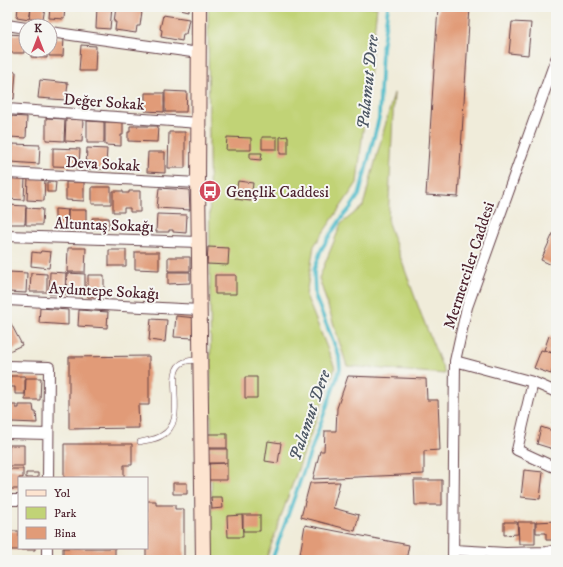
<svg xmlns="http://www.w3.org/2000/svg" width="563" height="567" viewBox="0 0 563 567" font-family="'IM FELL DW Pica',serif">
<rect width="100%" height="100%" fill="#f6f6f2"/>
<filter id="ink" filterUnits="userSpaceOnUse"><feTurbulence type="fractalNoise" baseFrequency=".025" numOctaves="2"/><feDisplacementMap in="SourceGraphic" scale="8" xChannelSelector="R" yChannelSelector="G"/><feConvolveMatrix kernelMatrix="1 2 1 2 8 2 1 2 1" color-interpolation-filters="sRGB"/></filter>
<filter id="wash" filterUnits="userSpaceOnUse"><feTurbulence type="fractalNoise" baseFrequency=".012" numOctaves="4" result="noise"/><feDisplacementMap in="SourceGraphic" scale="16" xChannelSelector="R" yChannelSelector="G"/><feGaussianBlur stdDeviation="0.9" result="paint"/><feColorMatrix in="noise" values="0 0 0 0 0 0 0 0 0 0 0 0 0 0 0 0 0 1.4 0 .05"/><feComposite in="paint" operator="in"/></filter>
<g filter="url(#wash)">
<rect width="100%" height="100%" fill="#f0ecda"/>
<path fill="#c1d376" stroke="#867950" d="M208 7H377L357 183 314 246 306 295 335 368 290 491 266 560H212Z
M394 93 388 223 421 314 445 374 347 366 319 278 341 224 363 206Z"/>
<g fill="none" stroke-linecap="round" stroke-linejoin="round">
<path stroke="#50bcca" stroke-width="3.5" d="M272 560 340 369 339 356 315 296 314 270 321 250 330 235 341 219 351 207 359 195 379 118 382 49 388 7"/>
</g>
<g id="blocks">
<path fill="#e19b78" d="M18 7H31L29 19 17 17Z
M31 7H45L43 20 30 19Z
M50 7H65L64 19 49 18Z
M97 7H112L110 29 96 28Z
M116 7 142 11 140 26H137L136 33 115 30 116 22H114Z
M171 7H188V11Z
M438 7H470L458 197 426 195Z
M163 15 189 19 186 34H183L182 41 161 37 162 30 160 29Z
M512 22 531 23 528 55 509 53Z
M7 34 25 35 24 53H7Z
M50 38H64L63 56H49Z
M81 45 96 46 95 71H79Z
M31 50H47V58L31 57Z
M7 71 16 72 14 99 7 98Z
M40 80 68 83 66 100 38 98Z
M165 91 187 92 186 112H165Z
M145 93H164V112L145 111Z
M9 116 27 117 26 138 9 137Z
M46 118 65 119 64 141 46 140Z
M66 119H83L82 142 65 141Z
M87 121 104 122V143H87Z
M105 122H123V135H121V146L105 145Z
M130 126H158L157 142 128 141V132H130Z
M169 132H185V168H168Z
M288 136V154H280V137Z
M227 137 251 138V150H226Z
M262 137H277V149H262Z
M12 144 40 145 39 164 11 162Z
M53 148 80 149 79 167 53 166Z
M87 148 107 149 106 164 103 163V169H86Z
M148 152H165V173L147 172Z
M250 153H262L261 160 250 159Z
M8 177 25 178 24 200 7 199Z
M28 178 45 179 44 201 27 200Z
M238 181 253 183 251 201 235 199Z
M47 182H56L55 192H47Z
M66 182H84V201L66 200Z
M92 187H111V204H92Z
M159 188 189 190 190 210 157 208Z
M113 191H123V193H129V191H140V212H130V208H124V212H113Z
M8 205 26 206 25 224H8Z
M26 208 43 209 42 225H26Z
M55 209 68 210 67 230H55Z
M68 210H86V230H68Z
M157 214 187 215 186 233 173 232V230H169V232H156Z
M92 218H109V229H92Z
M556 227V267L541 260Z
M208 247 229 248 228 265 207 264Z
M68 248H86L85 272H67Z
M109 250H126V266H109Z
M41 251 51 252 49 268 31 266 32 252 40 253Z
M135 252H159V270L135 269Z
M168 257H190V271H168Z
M9 272 27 273 26 293 8 292Z
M50 272 66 273 65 294H49Z
M168 272H190V283L168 284Z
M31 273 47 274V292H30Z
M67 273 85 274V295L66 294Z
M88 275H104V296L88 297Z
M215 275H236V294H215Z
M40 308 68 310V325L39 323Z
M79 310 108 312 107 328 78 326Z
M7 316 22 345 7 352Z
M176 316 196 318 194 338 174 337Z
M151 319 167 320 165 342 149 340Z
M549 336 556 339V354L544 350Z
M541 350 556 354V360L551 374 534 368Z
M149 356V405H138L139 428 69 429V357Z
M10 376H25V394H15V387H10Z
M348 376 426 379 427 400H438L440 450 424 451V474L313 479 320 451H324L325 431H336L337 408Z
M245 377H257V398H245Z
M26 378H41L40 400H25Z
M7 405H16V408H19V405H33L34 412H36L37 423 12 422V423L7 424Z
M556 412V425L552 423Z
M541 427 556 432V438L553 449 537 444Z
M206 434H227V448H206Z
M268 441 281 443 278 463 265 461Z
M64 444H132V465H124V478H64Z
M9 445H24V466H9Z
M206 449H227V463H206Z
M227 463V480H206V464Z
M9 469H23V478H19V489H10V483H9Z
M524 470 543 472 540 499 521 497Z
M26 473H38V478H26Z
M414 480H442V505H415Z
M340 482 333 508 359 515 355 531 301 517 310 483Z
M173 483H187V494H173Z
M211 497H222L223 508 212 509Z
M147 501H156V505H175V509H184V560H146V548H147Z
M242 515 243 537H228L227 516Z
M243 515H260V531H243Z
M556 521V540H546V533H536V522Z
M504 522H517L518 534 504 535Z
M518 522H535V544H519Z
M305 525 409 545 406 560H299Z
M8 531H19V548H35V550H8Z
M63 548H115V560H63Z"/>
</g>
</g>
<g filter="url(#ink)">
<use href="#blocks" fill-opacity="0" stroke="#633e45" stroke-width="1"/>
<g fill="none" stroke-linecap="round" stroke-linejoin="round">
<g stroke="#633e45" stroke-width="6">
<path id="lane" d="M140 442C146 440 155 440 161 436 191 421 161 371 184 362 189 360 195 360 200 360"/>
</g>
<g stroke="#633e45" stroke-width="12">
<path id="street" d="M7 25 26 28
M50 32 199 53
M7 109 199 123
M7 173 198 183
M7 236 199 242
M7 300 200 310
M455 361 533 382 556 392
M7 366 49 367 48 478
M533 382 517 450 556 468
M7 433 48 434
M7 500H19
M454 550 506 553 547 552 556 550
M47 560V548
M453 560 455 361 467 307 556 59"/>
</g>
<g stroke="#633e45" stroke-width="16">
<path id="secondary" d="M199 7 198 183 203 560"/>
</g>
<use href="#lane" stroke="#fff" stroke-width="5"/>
<use href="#street" stroke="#fff" stroke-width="10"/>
<use href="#secondary" stroke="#fde4d0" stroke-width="14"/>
</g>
</g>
<defs>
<g id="bus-disc" transform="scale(1.15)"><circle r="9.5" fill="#d1495b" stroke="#f6f6f2"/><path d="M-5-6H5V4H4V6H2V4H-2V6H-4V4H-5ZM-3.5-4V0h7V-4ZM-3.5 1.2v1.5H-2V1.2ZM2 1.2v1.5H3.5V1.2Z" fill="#fff"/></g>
</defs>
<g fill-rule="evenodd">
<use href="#bus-disc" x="210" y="191"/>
</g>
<g text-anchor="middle" stroke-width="4" stroke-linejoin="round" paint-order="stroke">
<g font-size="16" fill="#4a1f2b" stroke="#f6f6f2">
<text transform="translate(104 101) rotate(4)" y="6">Değer Sokak</text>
<text transform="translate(103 163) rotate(3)" y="6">Deva Sokak</text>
<text transform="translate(104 224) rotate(2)" y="6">Altuntaş Sokağı</text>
<text transform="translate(468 265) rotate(-72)" y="6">Mermerciler Caddesi</text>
<text transform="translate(104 290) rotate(3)" y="6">Aydıntepe Sokağı</text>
</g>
<g font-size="16" fill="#4a1f2b" stroke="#f6f6f2" text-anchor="start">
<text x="226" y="197">Gençlik Caddesi</text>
</g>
<g font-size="17" font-style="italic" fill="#4c5663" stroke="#f6f6f2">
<text transform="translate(367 82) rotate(-84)" y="6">Palamut Dere</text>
<text transform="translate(309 415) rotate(-71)" y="6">Palamut Dere</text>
</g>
</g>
<rect width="563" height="567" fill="none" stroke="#f6f6f2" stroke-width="24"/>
<rect x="18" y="477" width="130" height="72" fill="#f6f6f2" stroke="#b1a0a2"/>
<rect x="26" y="490" width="20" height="6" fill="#fde4d0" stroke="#b1a0a2"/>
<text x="54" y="497" font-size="12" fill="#4a1f2b">Yol</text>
<rect x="26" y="507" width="20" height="12" fill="#c1d376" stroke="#b1a0a2"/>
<text x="54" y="517" font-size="12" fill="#4a1f2b">Park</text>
<rect x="26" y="527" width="20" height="12" fill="#e19b78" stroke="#b1a0a2"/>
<text x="54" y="537" font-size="12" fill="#4a1f2b">Bina</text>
<g transform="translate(38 38)"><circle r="19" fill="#f6f6f2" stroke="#b1a0a2"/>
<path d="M0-3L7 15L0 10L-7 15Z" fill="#d1495b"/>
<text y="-6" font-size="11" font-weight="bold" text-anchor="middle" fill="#4a1f2b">K</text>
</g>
</svg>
